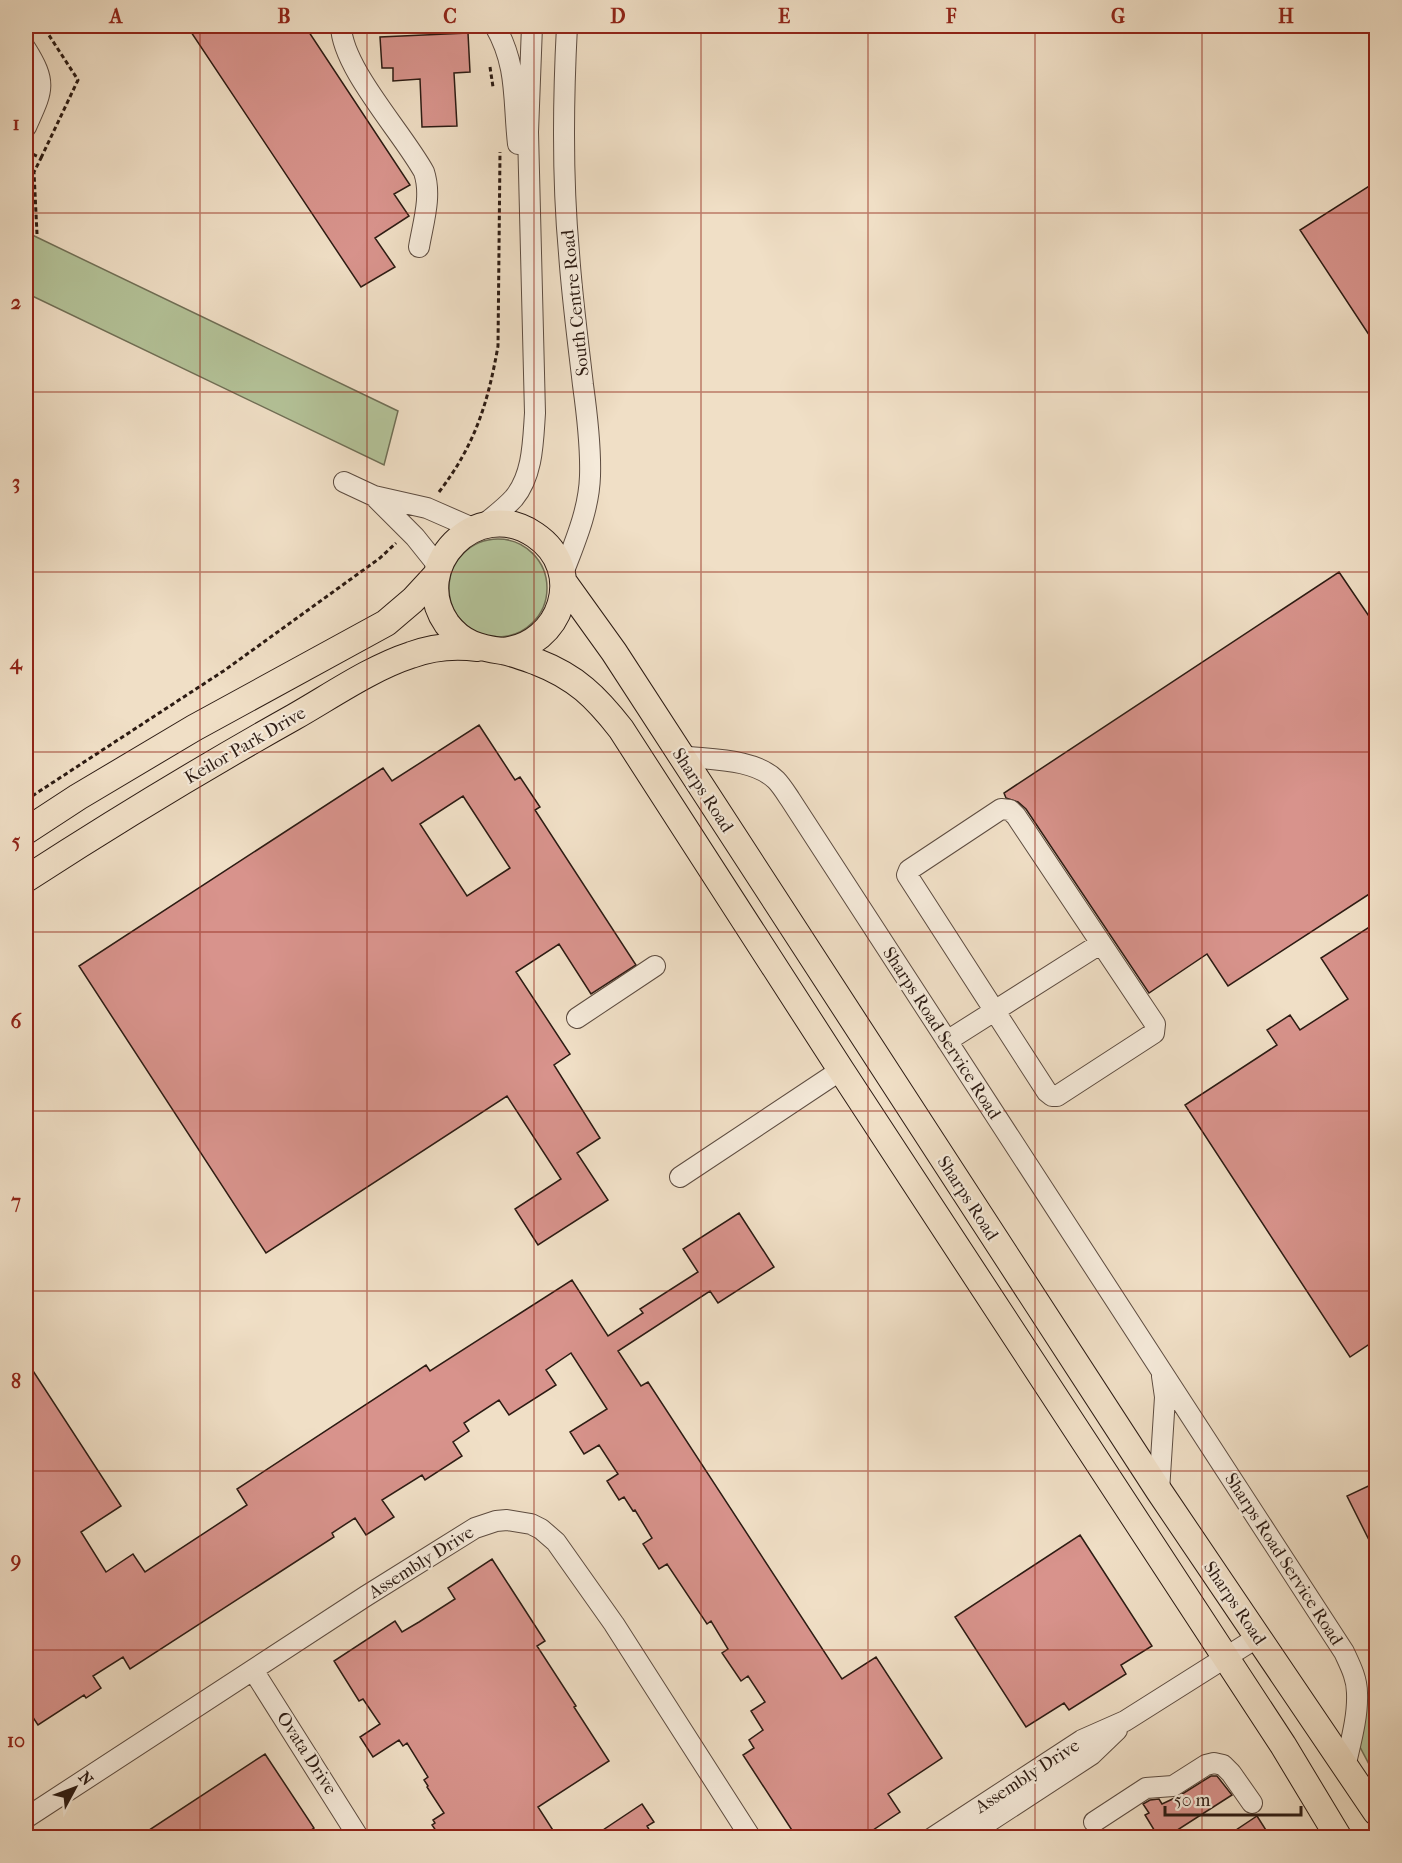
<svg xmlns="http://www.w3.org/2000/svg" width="1402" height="1863" viewBox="0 0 1402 1863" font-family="'IM FELL French Canon',serif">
<rect width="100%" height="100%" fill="#f0dfc6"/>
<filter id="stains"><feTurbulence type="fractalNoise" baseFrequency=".00333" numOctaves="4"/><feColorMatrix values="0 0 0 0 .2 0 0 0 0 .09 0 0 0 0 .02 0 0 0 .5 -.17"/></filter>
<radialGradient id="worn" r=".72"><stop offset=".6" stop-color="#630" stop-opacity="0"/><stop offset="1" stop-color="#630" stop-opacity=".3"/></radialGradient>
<path fill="#b4c399" stroke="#706f56" stroke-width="1.5" d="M26 232 398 411 384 465 26 293Z
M449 588a49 49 0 1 1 98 0a49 49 0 1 1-98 0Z
M1376 1676V1775L1370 1766 1360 1747 1365 1702Z"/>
<path fill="#d8938c" stroke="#2c1b13" stroke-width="1.5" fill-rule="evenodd" d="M187 26H305L410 185 394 194 409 216 375 238 395 267 361 287Z
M468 33 470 72 454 73 457 126 422 127 420 79 393 81V68H382L380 37Z
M1377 181V347L1300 230Z
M1339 572 1377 628V889L1228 986 1207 954 1149 993 1026 809 1018 802 1006 798 1004 793Z
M479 725 515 780 520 777 540 807 535 810 636 965 591 994 559 944 516 972 570 1054 554 1065 600 1138 577 1153 608 1200 538 1245 515 1209 561 1179 507 1096 266 1253 79 966 383 768 392 781ZM463 796 510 868 467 896 420 824Z
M1377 922V1339L1350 1357 1185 1105 1277 1045 1267 1030 1290 1015 1300 1030 1348 999 1321 958Z
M739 1213 774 1267 718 1303 710 1291 618 1351 641 1386 648 1382 842 1679 876 1657 942 1758 888 1794 900 1812 861 1838H797L743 1755 754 1748 749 1740 763 1730 751 1711 765 1702 748 1676 741 1681 722 1653 728 1649 711 1621 707 1624 667 1564 659 1569 643 1544 652 1538 635 1510 633 1511 624 1497 619 1500 607 1481 618 1474 599 1445 584 1454 570 1432 607 1409 571 1353 546 1370 556 1385 509 1415 499 1400 464 1423 469 1431 453 1442 462 1456 425 1480 422 1475 382 1500 394 1517 366 1535 355 1518 332 1533 334 1537 130 1669 123 1657 93 1676 101 1688 86 1698 84 1695 38 1725 26 1707V1360L121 1506 81 1532 106 1572 133 1554 145 1572 247 1505 237 1489 426 1365 430 1371 572 1280 608 1336 643 1313 640 1309 698 1272 683 1249Z
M1377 1482V1556L1347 1496Z
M1080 1535 1152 1646 1121 1665 1126 1674 1069 1710 1064 1703 1026 1727 955 1617Z
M492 1559 545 1641 537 1646 576 1706 574 1707 609 1761 538 1807 558 1838H464L459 1830 448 1838H441L432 1825 435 1823 433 1820 444 1813 427 1787 428 1786 424 1780 428 1777 407 1743 403 1746 399 1740 373 1757 360 1737 380 1724 363 1699 359 1701 334 1661 395 1621 402 1632 419 1622 455 1599 448 1588Z
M265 1754 314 1828 300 1838H137Z
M1211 1776H1217L1232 1795 1165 1838H1159L1145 1815 1149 1813 1143 1804 1150 1800 1159 1799 1162 1804 1179 1796Z
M642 1804 654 1822 647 1826 654 1838H591Z
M1257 1816 1271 1838H1224Z"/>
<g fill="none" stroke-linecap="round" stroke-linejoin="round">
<g stroke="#5d4c40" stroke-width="22">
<path id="minor" d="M341 26C342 68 402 132 424 172 432 196 423 223 419 247
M495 26C518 66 513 100 518 144
M26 49C48 84 42 91 26 127
M344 482 374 496 427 508 475 529
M374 496 415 537 439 567
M482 526C493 517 505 508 514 498 533 475 533 442 535 413L528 132 532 26
M562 576C574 544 589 511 590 476 591 446 587 414 583 385 578 341 572 297 569 253 562 177 563 102 567 26
M680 756C710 760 754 758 776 780 781 785 786 793 790 799L1344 1652C1350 1665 1357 1678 1357 1693 1358 1716 1351 1741 1346 1763
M1001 809 1010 810 1016 816 1155 1024 1154 1033 1057 1096H1052L1047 1092 907 875 909 870Z
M577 1018 655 966
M947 1041 1100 944
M680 1177 841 1070
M1159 1491 1165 1397 1162 1376
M253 1670 359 1838
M26 1818 366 1596 475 1528 496 1521 507 1520 531 1524 541 1529 556 1542 614 1624 751 1838
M1094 1822 1146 1788 1173 1786 1206 1765 1214 1763 1223 1765 1231 1773 1252 1803
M932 1838 1082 1740 1125 1721 1258 1637
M964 1838 1091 1755 1117 1730"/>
</g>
<g stroke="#2c1b13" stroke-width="28">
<path id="major" d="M563 581 614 652 1159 1491 1376 1812
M502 651C562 646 587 570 535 535 477 495 407 567 447 624 462 644 480 648 502 651 513 653 526 658 537 662 576 677 596 697 621 729L841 1070 1283 1745 1339 1838
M26 831 78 797 194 728 386 623 413 600 437 574
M26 879C114 822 203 768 294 717 331 696 371 668 411 655 432 647 455 645 478 648"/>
</g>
<path stroke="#2c1b13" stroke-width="3" stroke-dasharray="4.5 3" stroke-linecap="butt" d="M490 67 493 87
M26 151 41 158 34 172 37 234
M41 158 78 80 43 26
M439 492C475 445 488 403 498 346L500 152
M26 800 225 670 380 558 396 543"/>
<use href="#minor" stroke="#f5eada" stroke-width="20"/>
<use href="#major" stroke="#f0dfc6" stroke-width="26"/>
</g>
<path fill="none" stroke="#8f2418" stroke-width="1.5" stroke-opacity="0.55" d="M200 26V1838M367 26V1838M534 26V1838M701 26V1838M868 26V1838M1035 26V1838M1202 26V1838M26 213H1376M26 392H1376M26 572H1376M26 752H1376M26 932H1376M26 1111H1376M26 1291H1376M26 1471H1376M26 1650H1376"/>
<g text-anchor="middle" stroke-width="4.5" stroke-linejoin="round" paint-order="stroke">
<g font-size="18" fill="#2c1b13" stroke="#f5eada">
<text transform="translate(575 303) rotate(-96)" y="6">South Centre Road</text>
<text transform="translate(245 745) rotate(-30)" y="6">Keilor Park Drive</text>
<text transform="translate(703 790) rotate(57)" y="6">Sharps Road</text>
<text transform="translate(942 1033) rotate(57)" y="6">Sharps Road Service Road</text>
<text transform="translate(968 1198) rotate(57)" y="6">Sharps Road</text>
<text transform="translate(1284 1559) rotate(57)" y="6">Sharps Road Service Road</text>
<text transform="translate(421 1562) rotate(-32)" y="6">Assembly Drive</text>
<text transform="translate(1235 1603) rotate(56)" y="6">Sharps Road</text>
<text transform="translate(307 1753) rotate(57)" y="6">Ovata Drive</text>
<text transform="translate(1027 1776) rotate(-33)" y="6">Assembly Drive</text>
</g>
</g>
<rect width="1402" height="1863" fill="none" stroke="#f0dfc6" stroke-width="66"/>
<g transform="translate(75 1788) rotate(49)" stroke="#f5eada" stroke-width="4.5" paint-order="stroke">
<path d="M0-4.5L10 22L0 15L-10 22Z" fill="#2c1b13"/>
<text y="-9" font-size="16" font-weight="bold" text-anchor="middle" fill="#2c1b13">N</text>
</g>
<path d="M1165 1806v9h136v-9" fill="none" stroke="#2c1b13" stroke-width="3"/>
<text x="1174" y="1806" font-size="18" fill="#2c1b13" stroke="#f5eada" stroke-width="4.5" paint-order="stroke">50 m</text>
<rect x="33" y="33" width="1336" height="1797" fill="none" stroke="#8f2418" stroke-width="2"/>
<g font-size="20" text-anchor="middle" font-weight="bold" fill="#8f2418">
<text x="116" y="23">A</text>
<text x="284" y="23">B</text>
<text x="450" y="23">C</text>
<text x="618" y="23">D</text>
<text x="784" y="23">E</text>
<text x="951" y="23">F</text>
<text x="1118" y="23">G</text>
<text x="1286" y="23">H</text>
<text x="16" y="130">1</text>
<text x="16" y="309">2</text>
<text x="16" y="489">3</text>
<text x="16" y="669">4</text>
<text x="16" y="848">5</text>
<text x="16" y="1028">6</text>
<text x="16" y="1208">7</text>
<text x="16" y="1388">8</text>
<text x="16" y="1567">9</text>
<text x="16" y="1747">10</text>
</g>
<rect width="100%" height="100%" filter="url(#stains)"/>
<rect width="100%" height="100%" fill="url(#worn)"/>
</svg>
